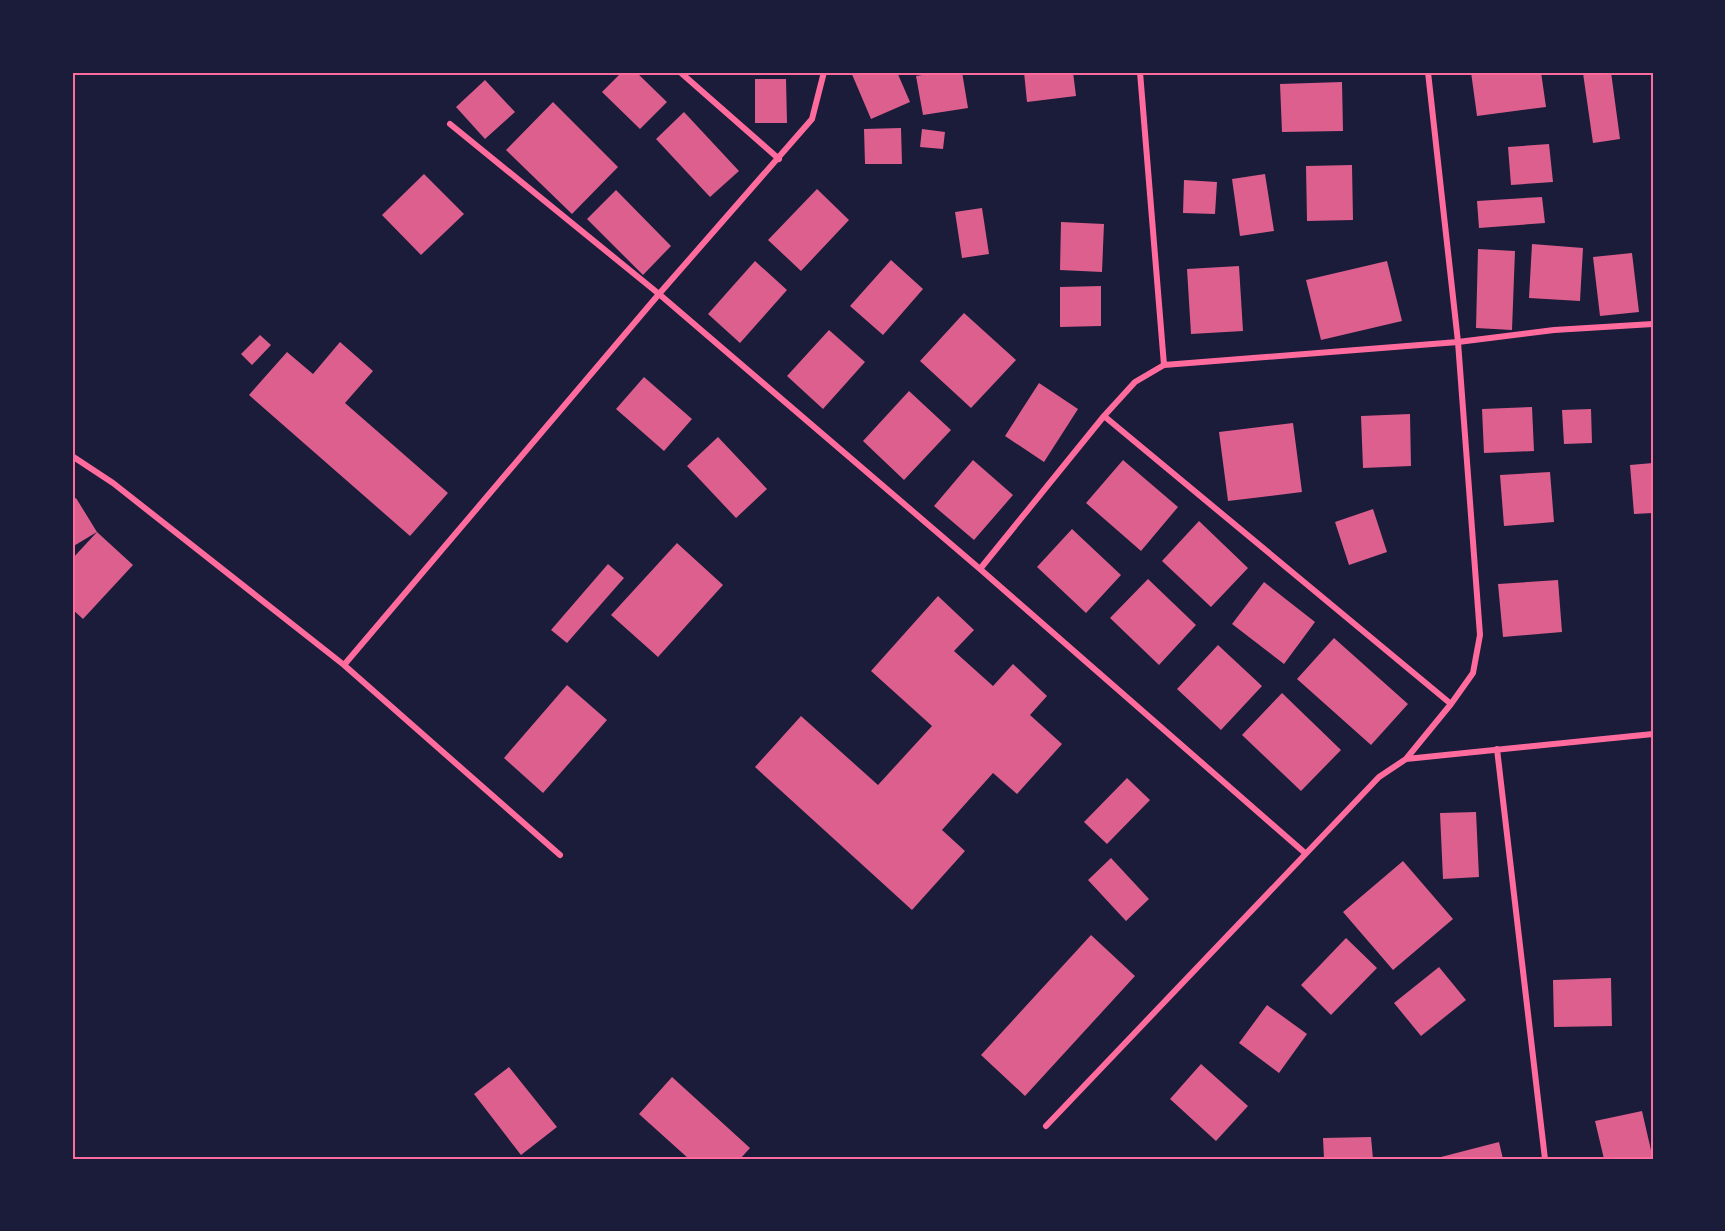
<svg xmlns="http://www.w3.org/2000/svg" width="1725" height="1231" viewBox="0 0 1725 1231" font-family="'Fira Sans',sans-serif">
<rect width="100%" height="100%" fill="#1b1b3a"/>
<path fill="#dd5f8e" d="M622 72H636L667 102 640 129 602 92Z
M851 72H897L910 102 871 119Z
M941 72H962L968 108 923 115 916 76Z
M1024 72H1073L1076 96 1027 102Z
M1471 72H1541L1546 107 1477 116Z
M1611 72 1620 139 1593 143 1583 73Z
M755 79H786L787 123H755Z
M485 80 515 112 485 139 456 107Z
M1342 82 1343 131 1282 132 1280 84Z
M553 102 618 167 572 214 506 150Z
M684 112 739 171 710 197 656 139Z
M901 128 902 164H865L864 129Z
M922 129 945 132 943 149 920 147Z
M1549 144 1553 182 1511 185 1508 147Z
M1352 165 1353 220 1307 221 1306 166Z
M424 174 464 214 421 255 382 215Z
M1265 174 1274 231 1240 236 1232 179Z
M1184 180 1217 182 1215 214 1183 213Z
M817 189 849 220 801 271 768 240Z
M616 190 671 246 643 275 587 219Z
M1542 197 1545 223 1479 228 1477 201Z
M982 208 989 254 962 258 955 212Z
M1061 222 1104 224 1102 272 1060 270Z
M1532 244 1583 248 1580 301 1529 298Z
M1478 249 1515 251 1512 330 1476 328Z
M1632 253 1639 312 1600 316 1593 257Z
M891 260 923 289 883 335 850 306Z
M755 261 787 290 740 343 708 314Z
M1387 261 1402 321 1321 340 1306 280Z
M1239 266 1243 331 1191 334 1187 269Z
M1101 286V326L1060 327V287Z
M964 313 1016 360 971 408 920 361Z
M829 330 865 362 823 409 787 376Z
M260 335 271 345 252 365 241 354Z
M340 342 373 371 345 403 448 493 410 536 249 395 287 352 313 374Z
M644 377 692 419 664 451 616 409Z
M1039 383 1078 409 1044 462 1005 436Z
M909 391 951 430 904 480 863 441Z
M1532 407 1534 451 1484 453 1482 409Z
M1591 409 1592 443 1564 444 1562 410Z
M1410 414 1411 466 1363 468 1361 416Z
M1293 423 1302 492 1228 501 1219 432Z
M718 437 767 489 736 518 687 466Z
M973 460 1013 495 974 540 934 506Z
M1123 460 1178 507 1141 551 1086 503Z
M1653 463V513L1634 514 1630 465Z
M1550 472 1554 522 1504 526 1500 475Z
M76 498 97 532 72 547V500Z
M1373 509 1387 552 1349 565 1335 522Z
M1199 521 1248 568 1211 607 1162 561Z
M1072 529 1121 575 1086 613 1037 567Z
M97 532 133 565 83 619 72 609V559Z
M677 543 723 585 658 657 611 615Z
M608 564 624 578 567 643 551 630Z
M1148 579 1196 625 1159 665 1110 618Z
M1558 580 1562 632 1503 637 1498 584Z
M1264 582 1315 622 1284 664 1232 624Z
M938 596 974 630 954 651 993 686 1013 664 1047 696 1030 715 1062 744 1017 794 993 773 942 830 965 851 912 910 755 767 801 716 878 785 932 726 871 671Z
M1334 638 1408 704 1371 745 1297 679Z
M1218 645 1262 686 1221 730 1177 689Z
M567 685 607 720 543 793 504 758Z
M1282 693 1341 750 1301 791 1242 735Z
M1127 778 1150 800 1107 844 1084 822Z
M1476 812 1479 877 1443 879 1440 813Z
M1111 858 1149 899 1126 921 1088 880Z
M1403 861 1453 919 1393 970 1343 912Z
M1091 935 1135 976 1025 1096 981 1055Z
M1346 938 1377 968 1331 1015 1301 985Z
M1439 967 1466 1000 1421 1036 1394 1003Z
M1611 978 1612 1026 1554 1027 1553 980Z
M1267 1005 1307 1034 1279 1073 1239 1043Z
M1201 1064 1248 1106 1216 1141 1170 1099Z
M509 1067 557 1127 521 1155 474 1094Z
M672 1077 750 1148 740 1159H689L639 1114Z
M1642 1111 1653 1159H1604L1595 1121Z
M1371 1137 1373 1159H1324L1323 1138Z
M1499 1142 1503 1159H1438L1437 1158Z"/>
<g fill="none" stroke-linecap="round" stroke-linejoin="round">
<path stroke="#ff6b9d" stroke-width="6" d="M680 72 779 159
M1140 72 1164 365 1458 342 1554 330 1653 324
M450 124 659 294 980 569 1305 853
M1104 416 1451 704
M72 456 113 483 344 665 560 855
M980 569 1104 416 1135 382 1164 365
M344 665 659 294 812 119 824 72
M1497 749 1545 1159
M1406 759 1451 704 1473 673 1480 635 1458 342 1428 72
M1046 1126 1379 777 1406 759 1653 734"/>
</g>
<rect width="1725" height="1231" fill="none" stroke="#1b1b3a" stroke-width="147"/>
<rect x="74" y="74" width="1578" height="1084" fill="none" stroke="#ff6b9d" stroke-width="2"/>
</svg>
